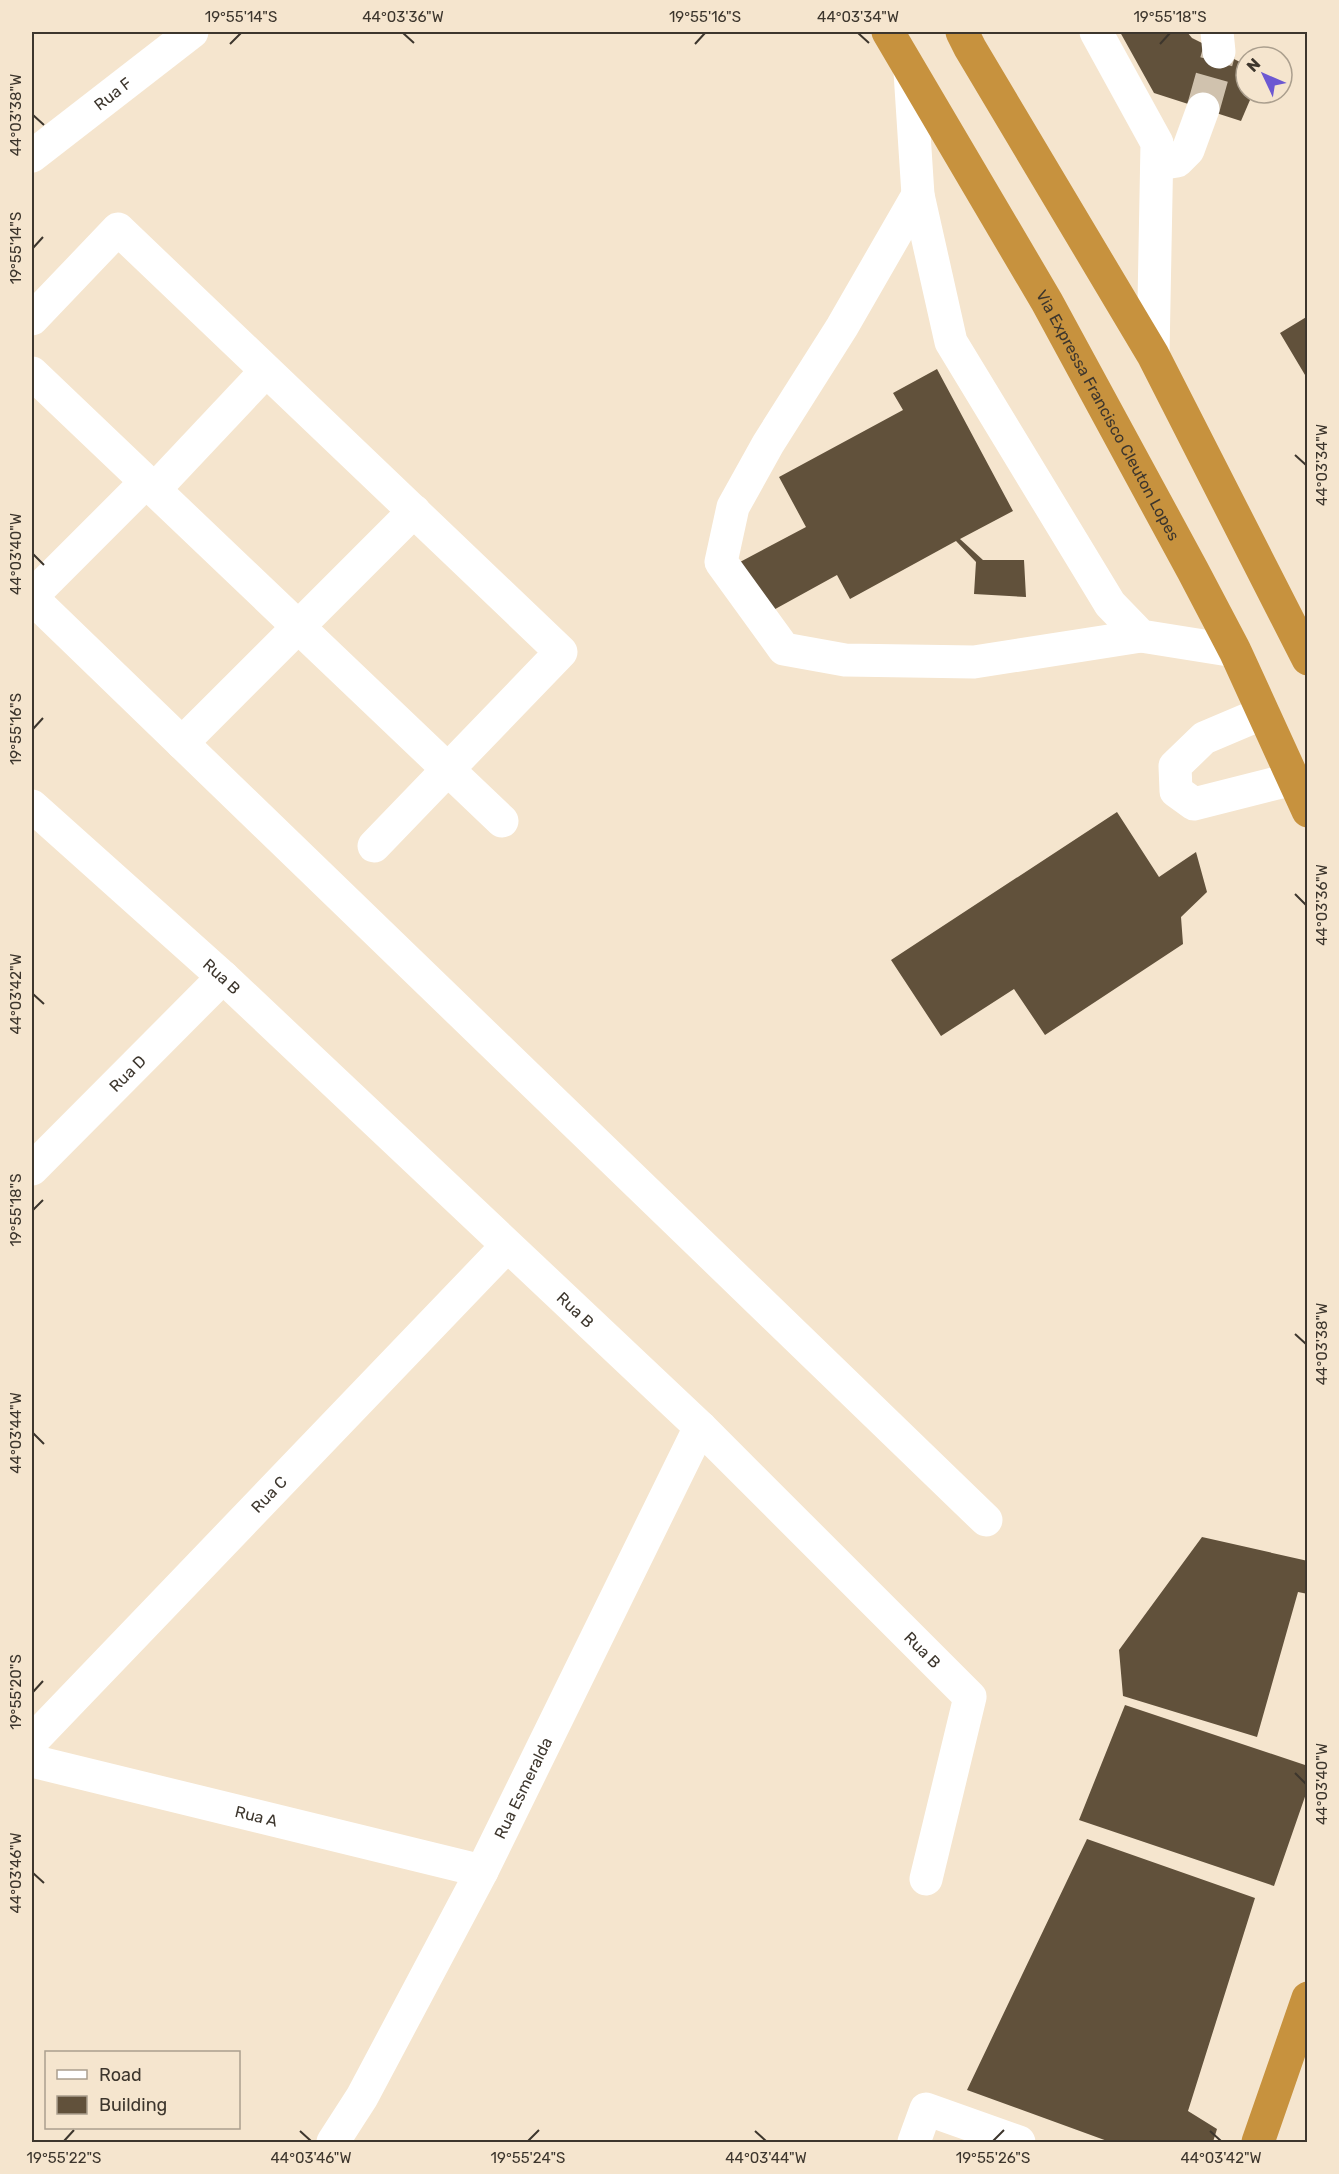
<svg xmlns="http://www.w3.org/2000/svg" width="1339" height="2174" viewBox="0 0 1339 2174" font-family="Rubik,sans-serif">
<rect width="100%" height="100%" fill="#f5e5ce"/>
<path fill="#61513b" d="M1120 32H1187L1192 38 1246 65V93H1253L1241 121 1154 93Z
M1308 316V380L1280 333Z
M937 369 1013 511 960 539 983 560H1024L1026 597 974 594 976 562 956 541 850 599 837 575 768 613 740 562 806 527 779 477 903 410 893 393Z
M1117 812 1159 877 1196 852 1207 892 1181 917 1183 944 1045 1035 1014 989 941 1036 891 960Z
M1202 1537 1308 1561V1594L1298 1592 1257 1737 1123 1696 1119 1650Z
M1125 1705 1308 1766V1788L1274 1886 1079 1820Z
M1087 1839 1255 1898 1188 2111 1217 2129 1213 2142H1110L967 2090Z"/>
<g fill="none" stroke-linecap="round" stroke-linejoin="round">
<path stroke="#d0c2ae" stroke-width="33" stroke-dasharray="33 16" stroke-linecap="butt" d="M1203 109 1219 52"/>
<g stroke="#fff" stroke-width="33">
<path d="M1096 32 1157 143 1153 355"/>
<path d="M1217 32 1219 52"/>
<path d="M910 72 918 195 951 342 1110 604 1141 636 1235 651"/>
<path id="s1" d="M32 156 192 32"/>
<path d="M1158 164 1177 161 1188 150 1203 109"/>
<path d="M918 195 842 327 768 444 733 507 721 562 784 649 845 660 974 662 1141 636"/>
<path d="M32 319 118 229 561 652 374 846"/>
<path d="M32 373 502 821"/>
<path d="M154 490 266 371"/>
<path d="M32 596 146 482"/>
<path d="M32 598 986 1520"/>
<path d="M1263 713 1204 738 1175 766 1176 791 1194 804 1293 779"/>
<path d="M182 743 414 511"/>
<path id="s2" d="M32 806 223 977 700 1427 970 1697 926 1879"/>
<path id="s3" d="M32 1169 223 977"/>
<path id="s4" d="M32 1741 507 1246"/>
<path id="s5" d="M32 1761 482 1871"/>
<path id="s6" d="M333 2142 362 2097 482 1871 700 1427"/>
<path d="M914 2142 926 2109 1019 2142"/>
</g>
<g stroke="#c7923e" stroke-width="33">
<path id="s7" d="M888 32 1047 302 1193 571 1235 651 1308 811"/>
<path d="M962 32 970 48 1153 355 1308 659"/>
<path d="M1258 2142 1308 1998"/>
</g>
</g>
<path fill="none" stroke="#3d362d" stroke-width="2" d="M403 33 414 43M858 33 869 43M230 44 241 33M695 44 705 33M1160 44 1170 33M33 115 44 125M33 248 43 237M1295 455 1306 465M33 554 44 565M33 729 43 718M1295 894 1306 905M33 994 44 1004M33 1210 43 1200M1295 1334 1306 1344M33 1433 44 1444M33 1692 43 1681M1295 1773 1306 1784M33 1873 44 1883M300 2131 311 2141M755 2131 766 2141M1210 2131 1221 2141M64 2141 74 2130M528 2141 539 2130M993 2141 1004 2130"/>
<g text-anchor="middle" stroke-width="6" stroke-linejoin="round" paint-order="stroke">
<g font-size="16" fill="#3d362d" stroke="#f5e5ce">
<text dy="6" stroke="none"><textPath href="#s1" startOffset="102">Rua F</textPath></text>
<text dy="6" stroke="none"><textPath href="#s7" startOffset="442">Via Expressa Francisco Cleuton Lopes</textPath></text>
<text dy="6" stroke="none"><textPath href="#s2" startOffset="255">Rua B</textPath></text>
<text dy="6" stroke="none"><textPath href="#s3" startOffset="135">Rua D</textPath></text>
<text dy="6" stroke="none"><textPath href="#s2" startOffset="741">Rua B</textPath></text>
<text dy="6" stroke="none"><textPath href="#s4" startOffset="342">Rua C</textPath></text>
<text dy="6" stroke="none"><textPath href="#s2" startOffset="1227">Rua B</textPath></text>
<text dy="6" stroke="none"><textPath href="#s6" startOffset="402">Rua Esmeralda</textPath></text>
<text dy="6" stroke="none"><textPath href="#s5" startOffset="231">Rua A</textPath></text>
</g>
</g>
<rect width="1339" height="2174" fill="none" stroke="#f5e5ce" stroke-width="66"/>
<rect x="45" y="2051" width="195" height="78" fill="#f5e5ce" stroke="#ab9f8e" stroke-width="1.5"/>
<rect x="57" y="2070" width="30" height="9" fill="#ffffff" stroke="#ab9f8e" stroke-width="1.5"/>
<text x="99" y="2081" font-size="18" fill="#3d362d">Road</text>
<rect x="57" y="2096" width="30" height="18" fill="#61513b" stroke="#ab9f8e" stroke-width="1.5"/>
<text x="99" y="2111" font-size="18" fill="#3d362d">Building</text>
<g transform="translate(1264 75) rotate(314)"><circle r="28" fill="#f5e5ce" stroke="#ab9f8e" stroke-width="1.5"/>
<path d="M0-4.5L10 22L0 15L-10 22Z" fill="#6c58d2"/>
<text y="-9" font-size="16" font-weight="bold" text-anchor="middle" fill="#3d362d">N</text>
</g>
<rect x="33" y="33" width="1273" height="2108" fill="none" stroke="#3d362d" stroke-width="2"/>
<g font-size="15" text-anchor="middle" fill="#3d362d">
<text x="241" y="22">19°55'14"S</text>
<text x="403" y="22">44°03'36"W</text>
<text x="705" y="22">19°55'16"S</text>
<text x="858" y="22">44°03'34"W</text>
<text x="1170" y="22">19°55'18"S</text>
<text transform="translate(16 115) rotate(-90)" y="5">44°03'38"W</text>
<text transform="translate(16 248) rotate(-90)" y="5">19°55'14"S</text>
<text transform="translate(1322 465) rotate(-90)" y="5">44°03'34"W</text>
<text transform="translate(16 554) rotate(-90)" y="5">44°03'40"W</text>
<text transform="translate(16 729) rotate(-90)" y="5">19°55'16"S</text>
<text transform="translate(1322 905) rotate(-90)" y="5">44°03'36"W</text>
<text transform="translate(16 994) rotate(-90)" y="5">44°03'42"W</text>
<text transform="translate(16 1210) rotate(-90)" y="5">19°55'18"S</text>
<text transform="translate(1322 1344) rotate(-90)" y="5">44°03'38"W</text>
<text transform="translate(16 1433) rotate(-90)" y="5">44°03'44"W</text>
<text transform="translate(16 1692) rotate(-90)" y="5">19°55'20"S</text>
<text transform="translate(1322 1784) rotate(-90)" y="5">44°03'40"W</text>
<text transform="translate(16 1873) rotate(-90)" y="5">44°03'46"W</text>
<text x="64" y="2163">19°55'22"S</text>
<text x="311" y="2163">44°03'46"W</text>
<text x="528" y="2163">19°55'24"S</text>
<text x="766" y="2163">44°03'44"W</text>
<text x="993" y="2163">19°55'26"S</text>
<text x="1221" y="2163">44°03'42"W</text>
</g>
</svg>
